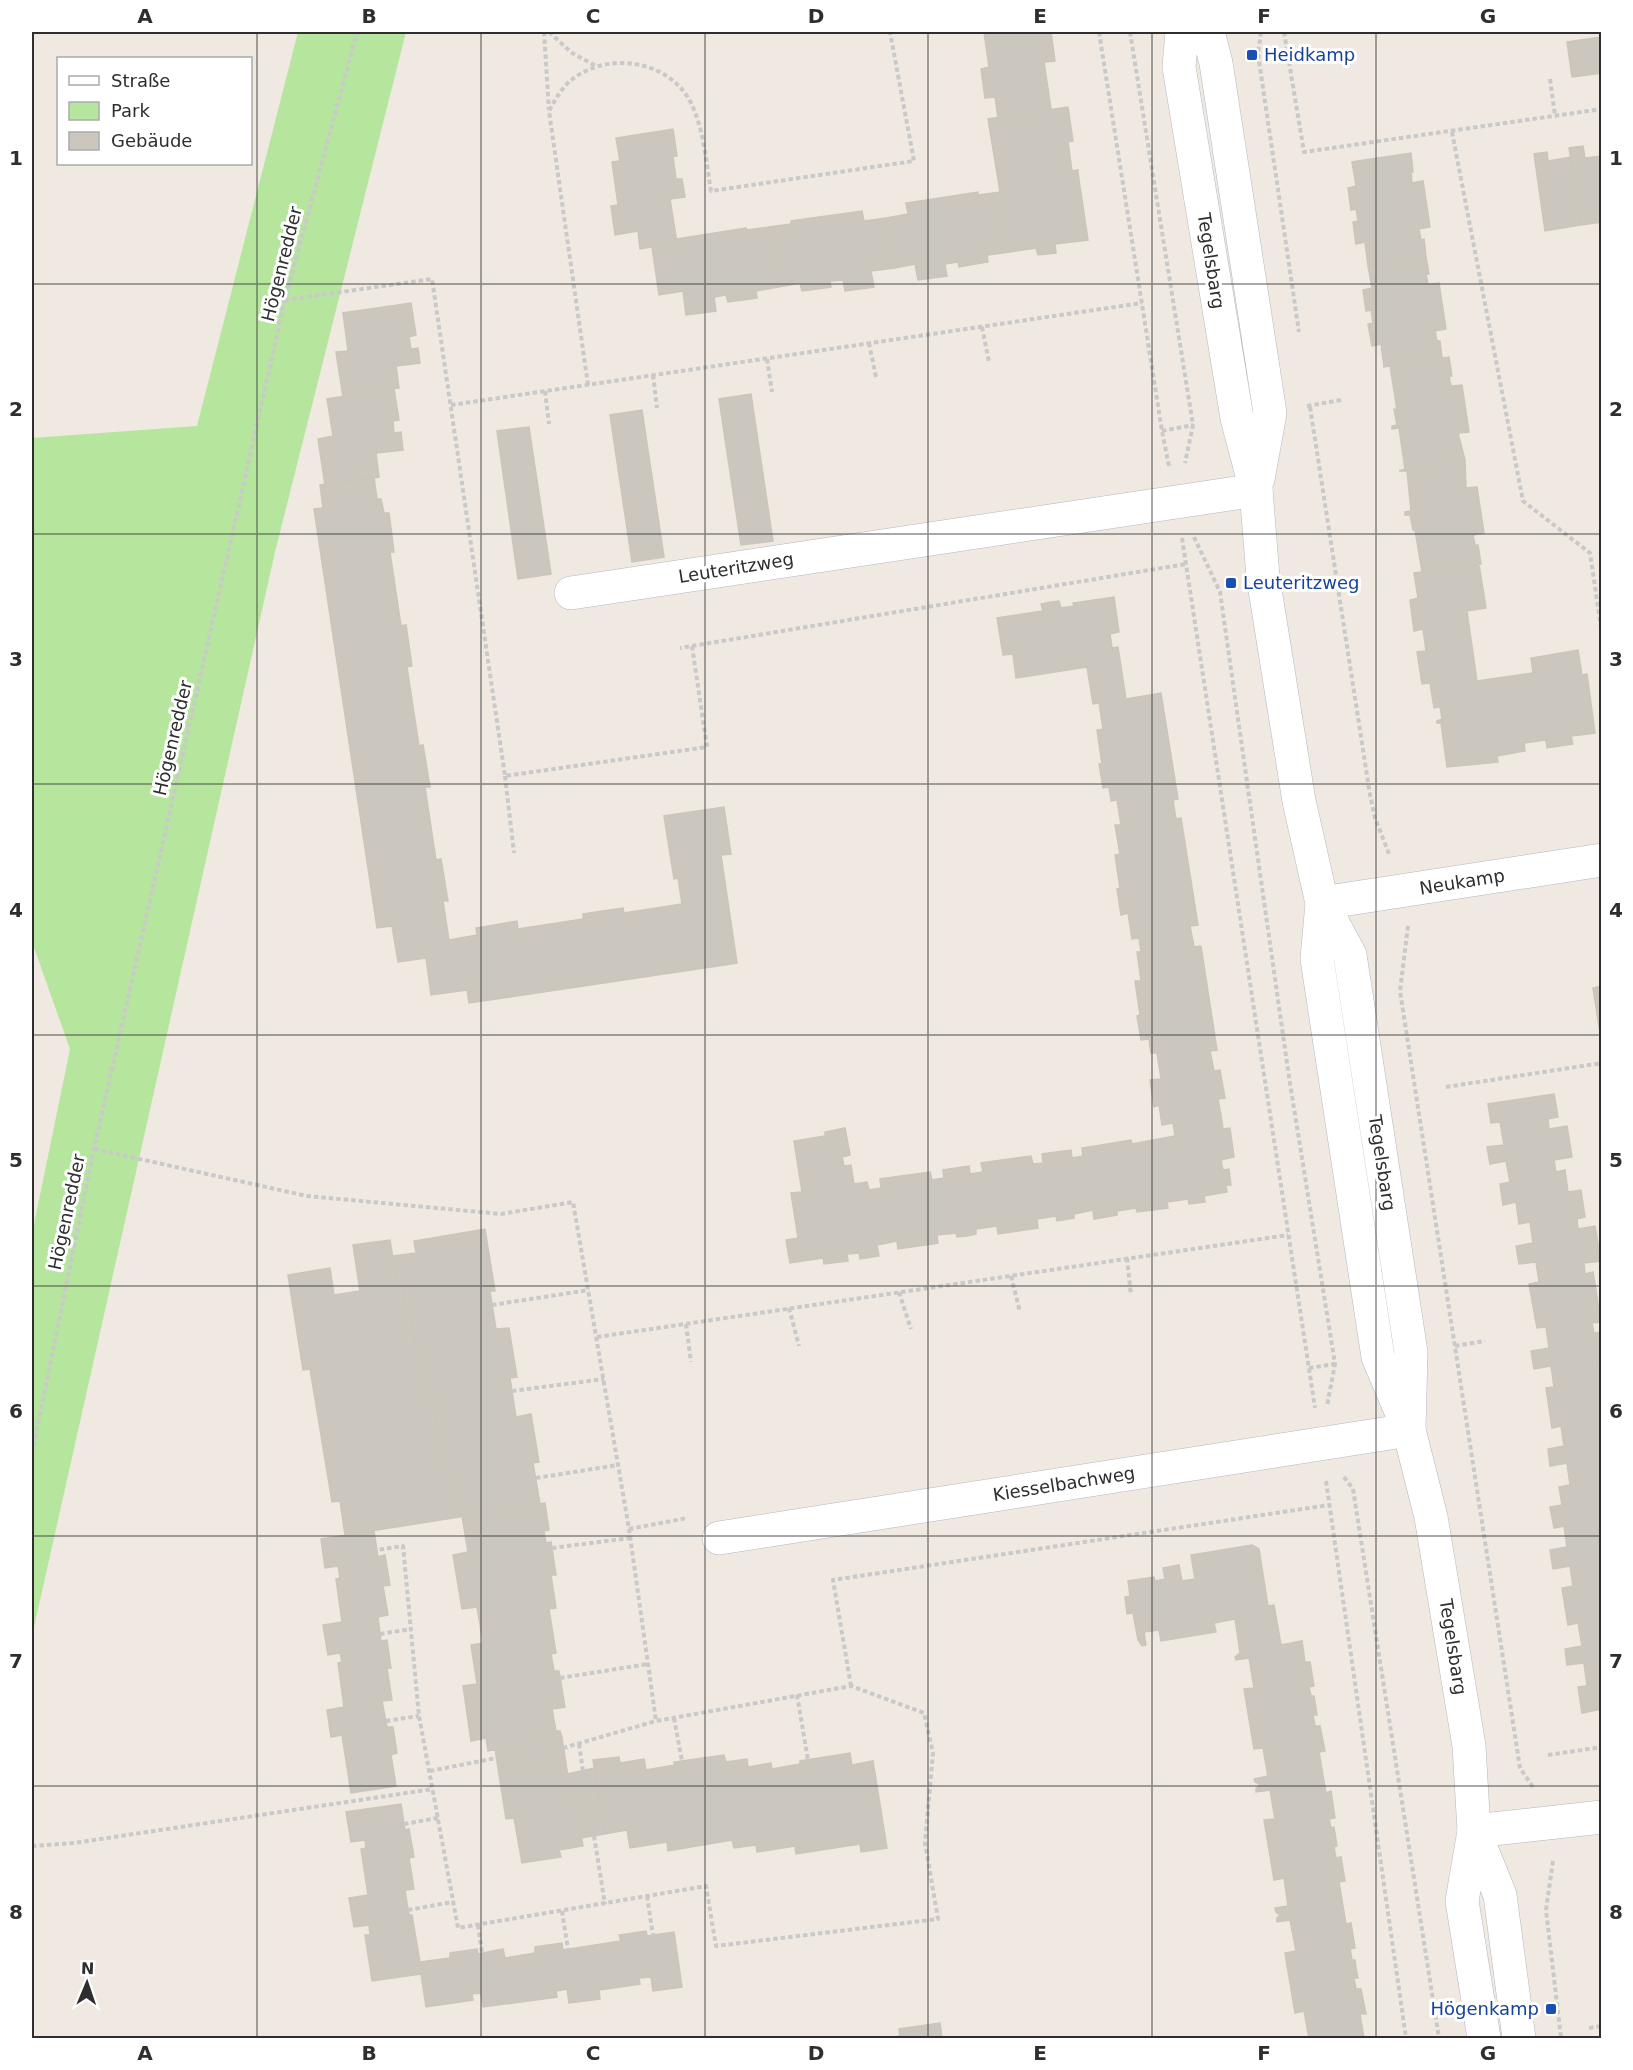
<svg xmlns="http://www.w3.org/2000/svg" width="1633" height="2070" viewBox="0 0 1633 2070" font-family="'DejaVu Sans',sans-serif">
<rect width="100%" height="100%" fill="#efe9e1"/>
<path fill="#b6e59e" d="M298 32H406L275 552 32 1636V1234L70 1049 32 942V438L197 426Z"/>
<path fill="#cbc7bf" stroke="#cbc5ba" stroke-width="1.5" d="M984 32H1051L1055 61 1044 62 1051 109 998 118 995 97 985 98 981 69 989 67Z
M1601 37 1602 73 1572 77 1567 42Z
M1068 107 1073 141 1068 142 1072 171 1078 170V173L1088 240 1055 244 1056 253 1038 255 1036 248 1010 252 988 119Z
M673 129 677 156H673L676 179H682L685 197 670 199 677 243 640 249 638 231 615 235 611 206 618 205 612 162 620 161 616 138Z
M1583 146 1585 158 1602 156V222L1581 225 1569 148Z
M1547 152 1548 161 1571 157 1581 225 1545 231 1534 154Z
M1411 153 1413 172H1411L1412 183 1423 181 1430 227 1419 229 1421 240 1424 239 1426 257 1368 266 1365 242 1356 244 1353 222 1358 221 1356 209 1351 210 1348 188 1356 186 1352 162Z
M978 192V195L1000 192 1010 252 987 255 988 262 959 267 958 262 945 264 947 276 918 280 915 264 894 268 886 218 908 214 906 203Z
M862 211 864 221 886 218 894 268 871 271 874 287 845 291 843 280 830 281 831 287 802 291 800 283 778 287 769 227 791 224V221Z
M769 227 778 287 756 291 757 298 728 302 726 295 714 297 716 311 686 315 683 291 659 295 652 247 677 243 676 239 746 228 747 230Z
M1426 257 1429 274H1426L1428 284 1439 283 1446 329 1435 331 1437 341H1440L1442 358 1384 367 1381 344 1372 346 1368 324 1373 323 1371 310 1366 311 1363 290 1372 288 1368 266Z
M411 303 416 335 409 337 411 349 418 348 420 363 396 366 399 388 343 397 336 352 348 351 343 313Z
M1449 357 1452 376H1449L1451 386 1462 385 1469 432 1458 433 1465 460 1399 471 1405 469 1399 428 1392 429V426L1397 425 1394 409 1397 410 1390 366Z
M394 389 399 420 393 421 394 433 401 432 403 450 376 453 379 477 325 485 318 439 333 436 327 399Z
M751 394 773 541 741 545 719 399Z
M642 410 664 557 632 562 610 415Z
M529 427 551 574 518 579 497 431Z
M1465 460 1466 488 1477 487 1484 533 1473 535 1475 545H1478L1481 564 1422 572 1415 530H1413L1410 515H1405V512L1411 511 1407 471H1399Z
M374 477 377 499H381L384 513H389L394 552H390L401 626 406 625 412 666 407 667 419 746 423 745 430 787H425L436 860 441 859 448 901H443L449 940 477 935 476 928 517 921 518 929 583 919V914L623 908 624 913 682 904 678 878 674 879 664 816 724 807 731 854 721 855 737 963 469 1003 467 990 431 995 426 958 398 962 392 926 377 928 314 509 323 508 320 485Z
M1479 564 1486 608 1467 611 1477 681 1533 673 1531 658 1578 650 1582 675 1587 674 1595 733 1571 736 1573 744 1547 748 1546 740 1524 743 1525 751 1497 756 1498 762 1447 767 1441 723H1437V721L1442 719 1440 707 1434 708 1430 683 1422 684 1417 652 1426 651 1423 629 1414 631 1410 600 1418 598 1414 573Z
M1114 597 1119 632 1110 634 1112 648 1118 647 1126 699 1161 693 1178 799 1173 800 1176 819 1181 818 1198 925 1190 926 1194 947 1201 946 1217 1050 1210 1051 1214 1071 1220 1070 1225 1098 1218 1099 1222 1121 1223 1129 1230 1128 1234 1157 1221 1160 1223 1170 1229 1169 1231 1185H1226L1227 1192 1204 1196 1205 1202 1189 1204 1188 1199 1167 1202 1168 1208 1137 1212 1136 1208 1117 1211V1215L1094 1219 1093 1210 1074 1214V1218L1057 1221 1056 1216 1037 1219 1038 1228 998 1234 997 1226 976 1229V1234L967 1236 957 1237 956 1233 937 1235 938 1243 898 1249 897 1241 877 1245 879 1256 860 1259 859 1253 847 1254 848 1261 824 1264 823 1258 790 1263 786 1240 798 1238 791 1193 802 1192 794 1141 825 1136V1132L845 1128 850 1155 842 1157 844 1166 851 1165 854 1184 867 1182 869 1190 881 1188 880 1179 930 1172 932 1180 944 1178 943 1170 969 1166 970 1174 983 1172 981 1163 1031 1156 1033 1164 1043 1163 1042 1154 1071 1150 1072 1158 1083 1156 1082 1148 1131 1140 1132 1144 1175 1136 1173 1123 1162 1125 1159 1105 1154 1107 1150 1080 1161 1079 1157 1053H1151L1149 1039 1141 1040 1137 1016 1140 1015 1135 981H1141L1137 952H1141L1139 938 1132 939 1128 913 1121 915 1117 889 1120 888 1115 855 1120 854 1115 825H1121L1117 800 1111 801 1109 787 1103 788 1099 764H1102L1097 730 1103 729 1099 703 1093 704 1087 667 1016 678 1013 654 1003 655 997 618 1043 611 1041 604 1051 602 1059 601 1061 608 1074 606 1073 603Z
M1602 986V1032L1600 1033 1593 988Z
M1554 1094 1558 1117 1548 1119 1549 1129 1567 1126 1572 1157 1554 1160 1556 1172 1565 1170 1568 1192 1581 1190 1585 1217 1577 1219 1578 1229 1595 1226 1601 1261 1584 1263 1585 1274 1593 1272 1601 1322 1592 1323 1594 1333 1602 1332V1365L1599 1366 1602 1377V1709L1582 1713 1578 1687 1587 1686 1584 1663 1567 1665 1565 1649 1582 1646 1578 1623 1568 1625 1562 1588 1573 1586 1570 1566 1553 1569 1550 1550 1567 1547 1564 1526 1554 1528 1550 1507 1562 1505 1559 1487 1570 1485 1567 1463 1550 1466 1548 1449 1564 1446 1561 1426 1552 1428 1546 1388 1554 1387 1551 1366 1534 1369 1531 1351 1549 1348 1546 1327 1537 1328 1529 1284 1539 1282 1536 1262 1519 1264 1516 1246 1533 1243 1530 1222 1519 1224 1516 1202 1503 1205 1500 1184 1510 1182 1506 1161 1490 1164 1487 1147 1504 1145 1500 1122 1491 1123 1488 1104Z
M485 1229 495 1291H490L496 1329 509 1328 517 1377 510 1378 516 1417 531 1414 539 1462 533 1463 540 1504 460 1517 455 1486H450L445 1455 441 1456 432 1399H428L424 1369 419 1370 411 1314 407 1315 402 1282 397 1283 393 1256 416 1253 414 1241Z
M390 1240 397 1283 402 1282 407 1315 411 1314 419 1370 424 1369 428 1399H432L441 1456 445 1455 450 1486H455L460 1517 345 1535 340 1501 332 1502 310 1369 303 1370 288 1275 330 1268 334 1295 360 1291 353 1245Z
M545 1503 549 1530 544 1531 546 1543 551 1542 556 1575H551L556 1608 549 1609 556 1653 551 1654 554 1671H559L565 1707 552 1709 556 1731H560L562 1738 488 1751 486 1738 471 1741 463 1686 477 1684 471 1645 483 1643 477 1607 462 1609 453 1555 468 1552 462 1516Z
M374 1531 378 1557 385 1555 390 1585 383 1586 388 1615 378 1617 381 1641 387 1640 391 1668H387L392 1700 382 1701 387 1727H393L397 1753 391 1755 396 1786 351 1793 342 1735 331 1737 327 1710 344 1707 338 1663 342 1662 340 1653 328 1655 323 1625 342 1622 336 1579 340 1578 338 1566 325 1568 321 1539Z
M1252 1545 1259 1549 1268 1606 1274 1605 1281 1645 1302 1641 1305 1662H1310L1314 1686 1309 1687 1311 1696H1314L1317 1715H1313L1315 1726H1320L1325 1751 1319 1752 1326 1793 1331 1791 1335 1818 1329 1819 1331 1828 1334 1827 1337 1846 1334 1847 1336 1858 1341 1857 1345 1881 1339 1882 1346 1924 1351 1923 1355 1948 1350 1949 1352 1960H1355L1356 1968 1358 1978H1354L1356 1989H1361L1366 2014H1360L1364 2038H1309L1304 2011 1295 2013 1285 1953 1296 1951 1290 1920 1277 1922V1918L1280 1915 1276 1912 1275 1908 1288 1906 1284 1878 1274 1880 1264 1820 1275 1819 1270 1790 1256 1792V1789L1260 1784 1255 1782 1254 1779 1268 1776 1263 1748 1254 1749 1244 1689 1254 1688 1249 1658 1236 1660 1235 1657 1240 1653 1235 1619 1214 1623 1216 1632 1161 1641 1159 1630 1144 1632 1146 1645 1142 1646 1138 1640 1133 1613 1127 1614 1125 1597 1130 1596 1128 1581 1154 1577 1155 1581 1165 1579 1163 1568 1179 1565 1182 1581 1195 1579 1191 1555Z
M562 1738 565 1757 498 1768 495 1749Z
M850 1753 852 1765 873 1761 887 1848 861 1852 860 1844 796 1854 795 1846 757 1852 756 1845 734 1848 732 1840 668 1851 667 1842 630 1848 627 1830 605 1834 593 1760 619 1757 620 1763 644 1759 646 1770 675 1765 674 1762 724 1755 726 1762 747 1759 748 1767 771 1763 772 1769 800 1764V1761Z
M565 1757 572 1804H576L583 1846 559 1850 561 1857 522 1863 514 1818 506 1819 498 1768Z
M595 1768 605 1834 582 1838 576 1804H572L567 1774Z
M401 1804 405 1830 409 1829 414 1857 409 1858 414 1889 405 1890 409 1915H412L420 1962 450 1958V1953L477 1949 478 1954 503 1949 505 1958 535 1953V1947L562 1943 563 1950 621 1941 619 1935 646 1931 647 1936 674 1932 682 1987 653 1991 651 1977 639 1978 640 1984 599 1990 600 1999 569 2003 567 1989 556 1991 557 1997 483 2007 481 1993 472 1994 473 2000 426 2007 421 1974 372 1981 365 1935H370L369 1925 354 1927 349 1898 368 1895 361 1849 366 1848 365 1840 351 1842 346 1812Z
M940 2023 942 2038H887L900 2036 899 2029Z"/>
<g fill="none" stroke-linecap="round" stroke-linejoin="round">
<g stroke="#b4b7c1" stroke-width="34">
<path id="minor" d="M571 593 1256 490
M1322 903 1602 860
M719 1538 1409 1430
M1474 1831 1602 1817"/>
</g>
<g stroke="#b4b7c1" stroke-width="34">
<path id="tertiary" d="M1182 32 1179 67 1237 418 1256 490 1263 577 1299 801 1322 903 1350 955 1411 1352 1409 1430
M1208 32 1216 63 1270 413 1258 479
M1322 903 1317 959 1378 1357 1409 1430 1431 1517 1469 1746 1474 1831 1462 1901 1484 2038
M1474 1831 1500 1895 1519 2038"/>
</g>
<path stroke="#c9c9c9" stroke-width="4" stroke-dasharray="4.5 3" stroke-linecap="butt" d="M544 32 549 110
M549 32 572 53 596 66
M1099 32 1162 431 1169 466
M1130 32 1193 425 1185 463
M1261 32 1258 54 1299 332
M1284 32 1304 152 1602 109
M1550 79 1555 116
M1452 132 1523 501 1590 553 1602 634
M285 300 432 279 505 776 707 747 692 646 680 648
M982 327 989 362
M869 343 876 377
M767 359 772 392
M653 375 657 408
M588 385 549 111C555 100 561 89 570 81 606 51 667 59 690 101 704 128 706 162 711 191L914 161 890 32
M545 391 549 424
M451 405 1142 303
M1307 406 1341 400
M1310 407 1370 795 1375 818 1389 854
M1162 431 1193 425
M1194 537 1220 592 1289 1077 1335 1364 1327 1406
M1182 538 1315 1408
M692 646 1186 564
M505 776 514 853
M1408 926 1400 991 1520 1768 1533 1787
M1446 1087 1602 1063
M94 1149 307 1196 501 1214 573 1202 629 1529 656 1721 851 1686 924 1713 933 1753 925 1843 938 1919 716 1946 706 1886 458 1928 419 1716 403 1546 377 1550
M1127 1258 1131 1295
M1011 1276 1020 1312
M899 1292 911 1329
M492 1305 589 1290
M789 1308 799 1346
M686 1324 691 1362
M597 1337 1288 1235
M1455 1346 1485 1341
M1309 1368 1335 1364
M512 1391 604 1379
M32 1453 94 1149 285 300 357 32
M1344 1477 1353 1489 1439 2038
M536 1478 618 1465
M1326 1481 1406 2038
M629 1529 687 1518
M552 1548 630 1538
M380 1634 411 1629
M560 1678 648 1664
M851 1686 833 1580 1329 1505
M797 1695 808 1760
M674 1718 682 1761
M386 1721 419 1716
M579 1744 583 1771
M563 1748 656 1721
M1548 1755 1602 1747
M430 1771 496 1758
M404 1824 438 1818
M594 1836 605 1904
M32 1846 74 1843 433 1789
M1553 1861 1546 1910 1561 2038
M647 1896 653 1936
M408 1910 453 1902
M562 1911 568 1949
M478 1925 482 1953
M1589 2028 1602 2026"/>
<use href="#minor" stroke="#fff" stroke-width="33"/>
<use href="#tertiary" stroke="#fff" stroke-width="33"/>
</g>
<path fill="none" stroke="#2e2e2e" stroke-width="1.5" stroke-opacity="0.55" d="M257 32V2038M481 32V2038M705 32V2038M928 32V2038M1152 32V2038M1376 32V2038M32 284H1602M32 534H1602M32 784H1602M32 1035H1602M32 1286H1602M32 1536H1602M32 1786H1602"/>
<g fill="#1a4fb4" stroke="#fff" stroke-width="2">
<rect x="1246" y="49" width="12" height="12" rx="3"/>
<rect x="1225" y="577" width="12" height="12" rx="3"/>
<rect x="1545" y="2003" width="12" height="12" rx="3"/>
</g>
<g text-anchor="middle" stroke-width="6" stroke-linejoin="round" paint-order="stroke">
<g font-size="18" fill="#164399" stroke="#fff" text-anchor="start">
<text x="1264" y="61">Heidkamp</text>
<text x="1243" y="589">Leuteritzweg</text>
<text x="1539" y="2015" text-anchor="end">Högenkamp</text>
</g>
<g font-size="18" fill="#2e2e2e" stroke="#fff">
<text transform="translate(1211 261) rotate(81)" y="6">Tegelsbarg</text>
<text transform="translate(282 264) rotate(-76)" y="6">Högenredder</text>
<text transform="translate(736 568) rotate(-9)" y="6">Leuteritzweg</text>
<text transform="translate(173 738) rotate(-77)" y="6">Högenredder</text>
<text transform="translate(1462 882) rotate(-9)" y="6">Neukamp</text>
<text transform="translate(1382 1163) rotate(81)" y="6">Tegelsbarg</text>
<text transform="translate(67 1212) rotate(-78)" y="6">Högenredder</text>
<text transform="translate(1064 1484) rotate(-9)" y="6">Kiesselbachweg</text>
<text transform="translate(1453 1647) rotate(81)" y="6">Tegelsbarg</text>
</g>
</g>
<rect width="1633" height="2070" fill="none" stroke="#ffffff" stroke-width="66"/>
<rect x="57" y="57" width="195" height="108" fill="#ffffff" stroke="#ababab" stroke-width="1.5"/>
<rect x="69" y="76" width="30" height="9" fill="#ffffff" stroke="#ababab" stroke-width="1.5"/>
<text x="111" y="87" font-size="18" fill="#2e2e2e">Straße</text>
<rect x="69" y="102" width="30" height="18" fill="#b6e59e" stroke="#ababab" stroke-width="1.5"/>
<text x="111" y="117" font-size="18" fill="#2e2e2e">Park</text>
<rect x="69" y="132" width="30" height="18" fill="#cbc7bf" stroke="#ababab" stroke-width="1.5"/>
<text x="111" y="147" font-size="18" fill="#2e2e2e">Gebäude</text>
<g transform="translate(87 1983) rotate(2)" stroke="#ffffff" stroke-width="4.5" paint-order="stroke">
<path d="M0-4.5L10 22L0 15L-10 22Z" fill="#2e2e2e"/>
<text y="-9" font-size="16" font-weight="bold" text-anchor="middle" fill="#2e2e2e">N</text>
</g>
<rect x="33" y="33" width="1567" height="2004" fill="none" stroke="#2e2e2e" stroke-width="2"/>
<g font-size="20" text-anchor="middle" font-weight="bold" fill="#2e2e2e">
<text x="145" y="23">A</text>
<text x="369" y="23">B</text>
<text x="593" y="23">C</text>
<text x="816" y="23">D</text>
<text x="1040" y="23">E</text>
<text x="1264" y="23">F</text>
<text x="1488" y="23">G</text>
<text x="16" y="165">1</text>
<text x="1616" y="165">1</text>
<text x="16" y="416">2</text>
<text x="1616" y="416">2</text>
<text x="16" y="666">3</text>
<text x="1616" y="666">3</text>
<text x="16" y="917">4</text>
<text x="1616" y="917">4</text>
<text x="16" y="1167">5</text>
<text x="1616" y="1167">5</text>
<text x="16" y="1418">6</text>
<text x="1616" y="1418">6</text>
<text x="16" y="1668">7</text>
<text x="1616" y="1668">7</text>
<text x="16" y="1919">8</text>
<text x="1616" y="1919">8</text>
<text x="145" y="2060">A</text>
<text x="369" y="2060">B</text>
<text x="593" y="2060">C</text>
<text x="816" y="2060">D</text>
<text x="1040" y="2060">E</text>
<text x="1264" y="2060">F</text>
<text x="1488" y="2060">G</text>
</g>
</svg>
